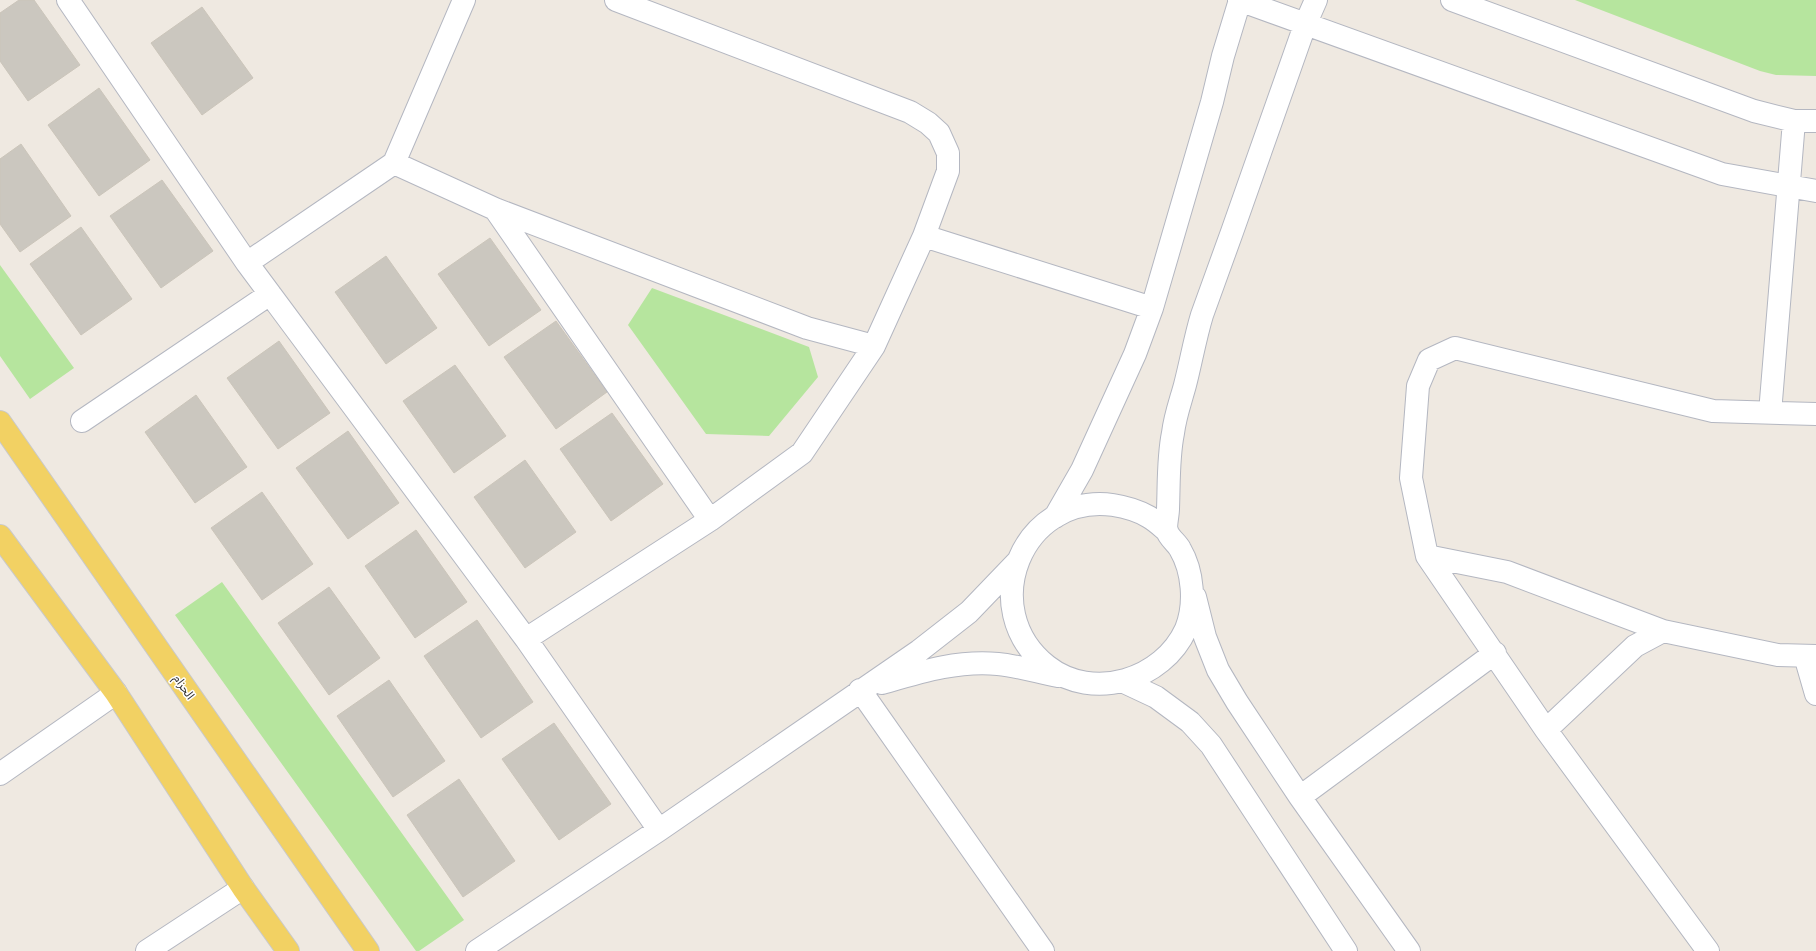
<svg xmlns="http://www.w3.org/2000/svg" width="1816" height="951" viewBox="0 0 1816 951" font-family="'DM Sans','Noto Sans Arabic',sans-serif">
<rect width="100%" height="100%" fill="#efe9e1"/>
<path fill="#b6e59e" d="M1575 0H1816V76L1776 75 1760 71Z
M0 265 74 368 30 399 0 356Z
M652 288 809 347 818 377 769 436 706 434 628 325Z
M222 582 464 920 419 951H416L175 615Z"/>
<path fill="#cbc7bf" stroke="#cbc5ba" d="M19 0H34L80 65 28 101 0 61V13Z
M202 7 253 78 202 115 151 43Z
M99 88 150 160 99 196 48 125Z
M21 144 71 216 20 252 0 224V159Z
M162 180 213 251 161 288 110 216Z
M81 227 132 299 81 335 30 264Z
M490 238 541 310 489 346 438 274Z
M386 256 437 328 386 364 335 292Z
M556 321 607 392 556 429 504 357Z
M279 341 330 413 278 449 227 378Z
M455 365 506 436 454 473 403 401Z
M196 395 247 467 195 503 145 432Z
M612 413 663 484 611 521 560 449Z
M348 431 399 503 348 539 296 468Z
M525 460 576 532 525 568 474 497Z
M262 492 313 564 262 600 211 528Z
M416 530 467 602 415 638 365 566Z
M329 587 380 658 329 695 278 623Z
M477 620 533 702 481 738 424 656Z
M389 680 445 761 393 797 337 716Z
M554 723 611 804 559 840 502 759Z
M459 779 515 861 463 897 407 815Z"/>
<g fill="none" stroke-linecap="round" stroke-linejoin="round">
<g stroke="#b4b7c1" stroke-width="24">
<path id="minor" d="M68 0 247 263 526 639 659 830
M1239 0 1722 174 1816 191
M1452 0 1754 111 1794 121H1816
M394 163 495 209 807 328 874 346
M495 209 710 520
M924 236 1152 308
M247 263 394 163 464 0
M1770 413 1794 121
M82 421 270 294
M1055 517 1082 470 1135 354 1152 308 1212 102 1223 56 1240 0
M1167 531C1161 526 1156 521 1149 517 1139 511 1126 507 1113 505 1022 493 975 609 1047 666 1093 702 1163 680 1186 629 1196 604 1193 571 1180 549 1177 543 1169 538 1167 531 1165 526 1168 515 1168 509 1169 484 1168 457 1173 433 1175 416 1181 400 1185 385 1191 362 1195 338 1202 315 1212 287 1222 260 1232 232 1256 163 1281 94 1305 25L1316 0
M1427 556 1507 572 1663 631
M1195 597 1205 637 1218 670 1237 702 1300 797 1409 951
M526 639 710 520 802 453 874 346 924 236 948 171V153L939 133 928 123 910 112 616 0
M1805 656 1816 694
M1124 682 1156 697 1190 722 1211 745 1346 951
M882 683C920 672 958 660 998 664 1018 666 1038 672 1058 676
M860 690 1043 951
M1546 730 1635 646 1663 631 1778 655 1816 656
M0 774 116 693
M1300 797 1495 653
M147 951 243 888
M477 951 659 830 919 651 969 612 1017 562
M1708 951 1546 730 1427 556 1411 478 1418 386 1429 360 1455 348 1713 411 1816 414"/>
</g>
<g stroke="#c9c9c9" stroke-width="24">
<path id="major" d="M0 422 368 951
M0 536 116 693 243 888 288 951"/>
</g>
<use href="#minor" stroke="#fff" stroke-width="22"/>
<use href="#major" stroke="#f2d163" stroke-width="22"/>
</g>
<g text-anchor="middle" stroke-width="3" stroke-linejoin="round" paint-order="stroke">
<g font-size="12" fill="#2e2e2e" stroke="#fff">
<text transform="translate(184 687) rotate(55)" y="4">الحزام</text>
</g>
</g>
</svg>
